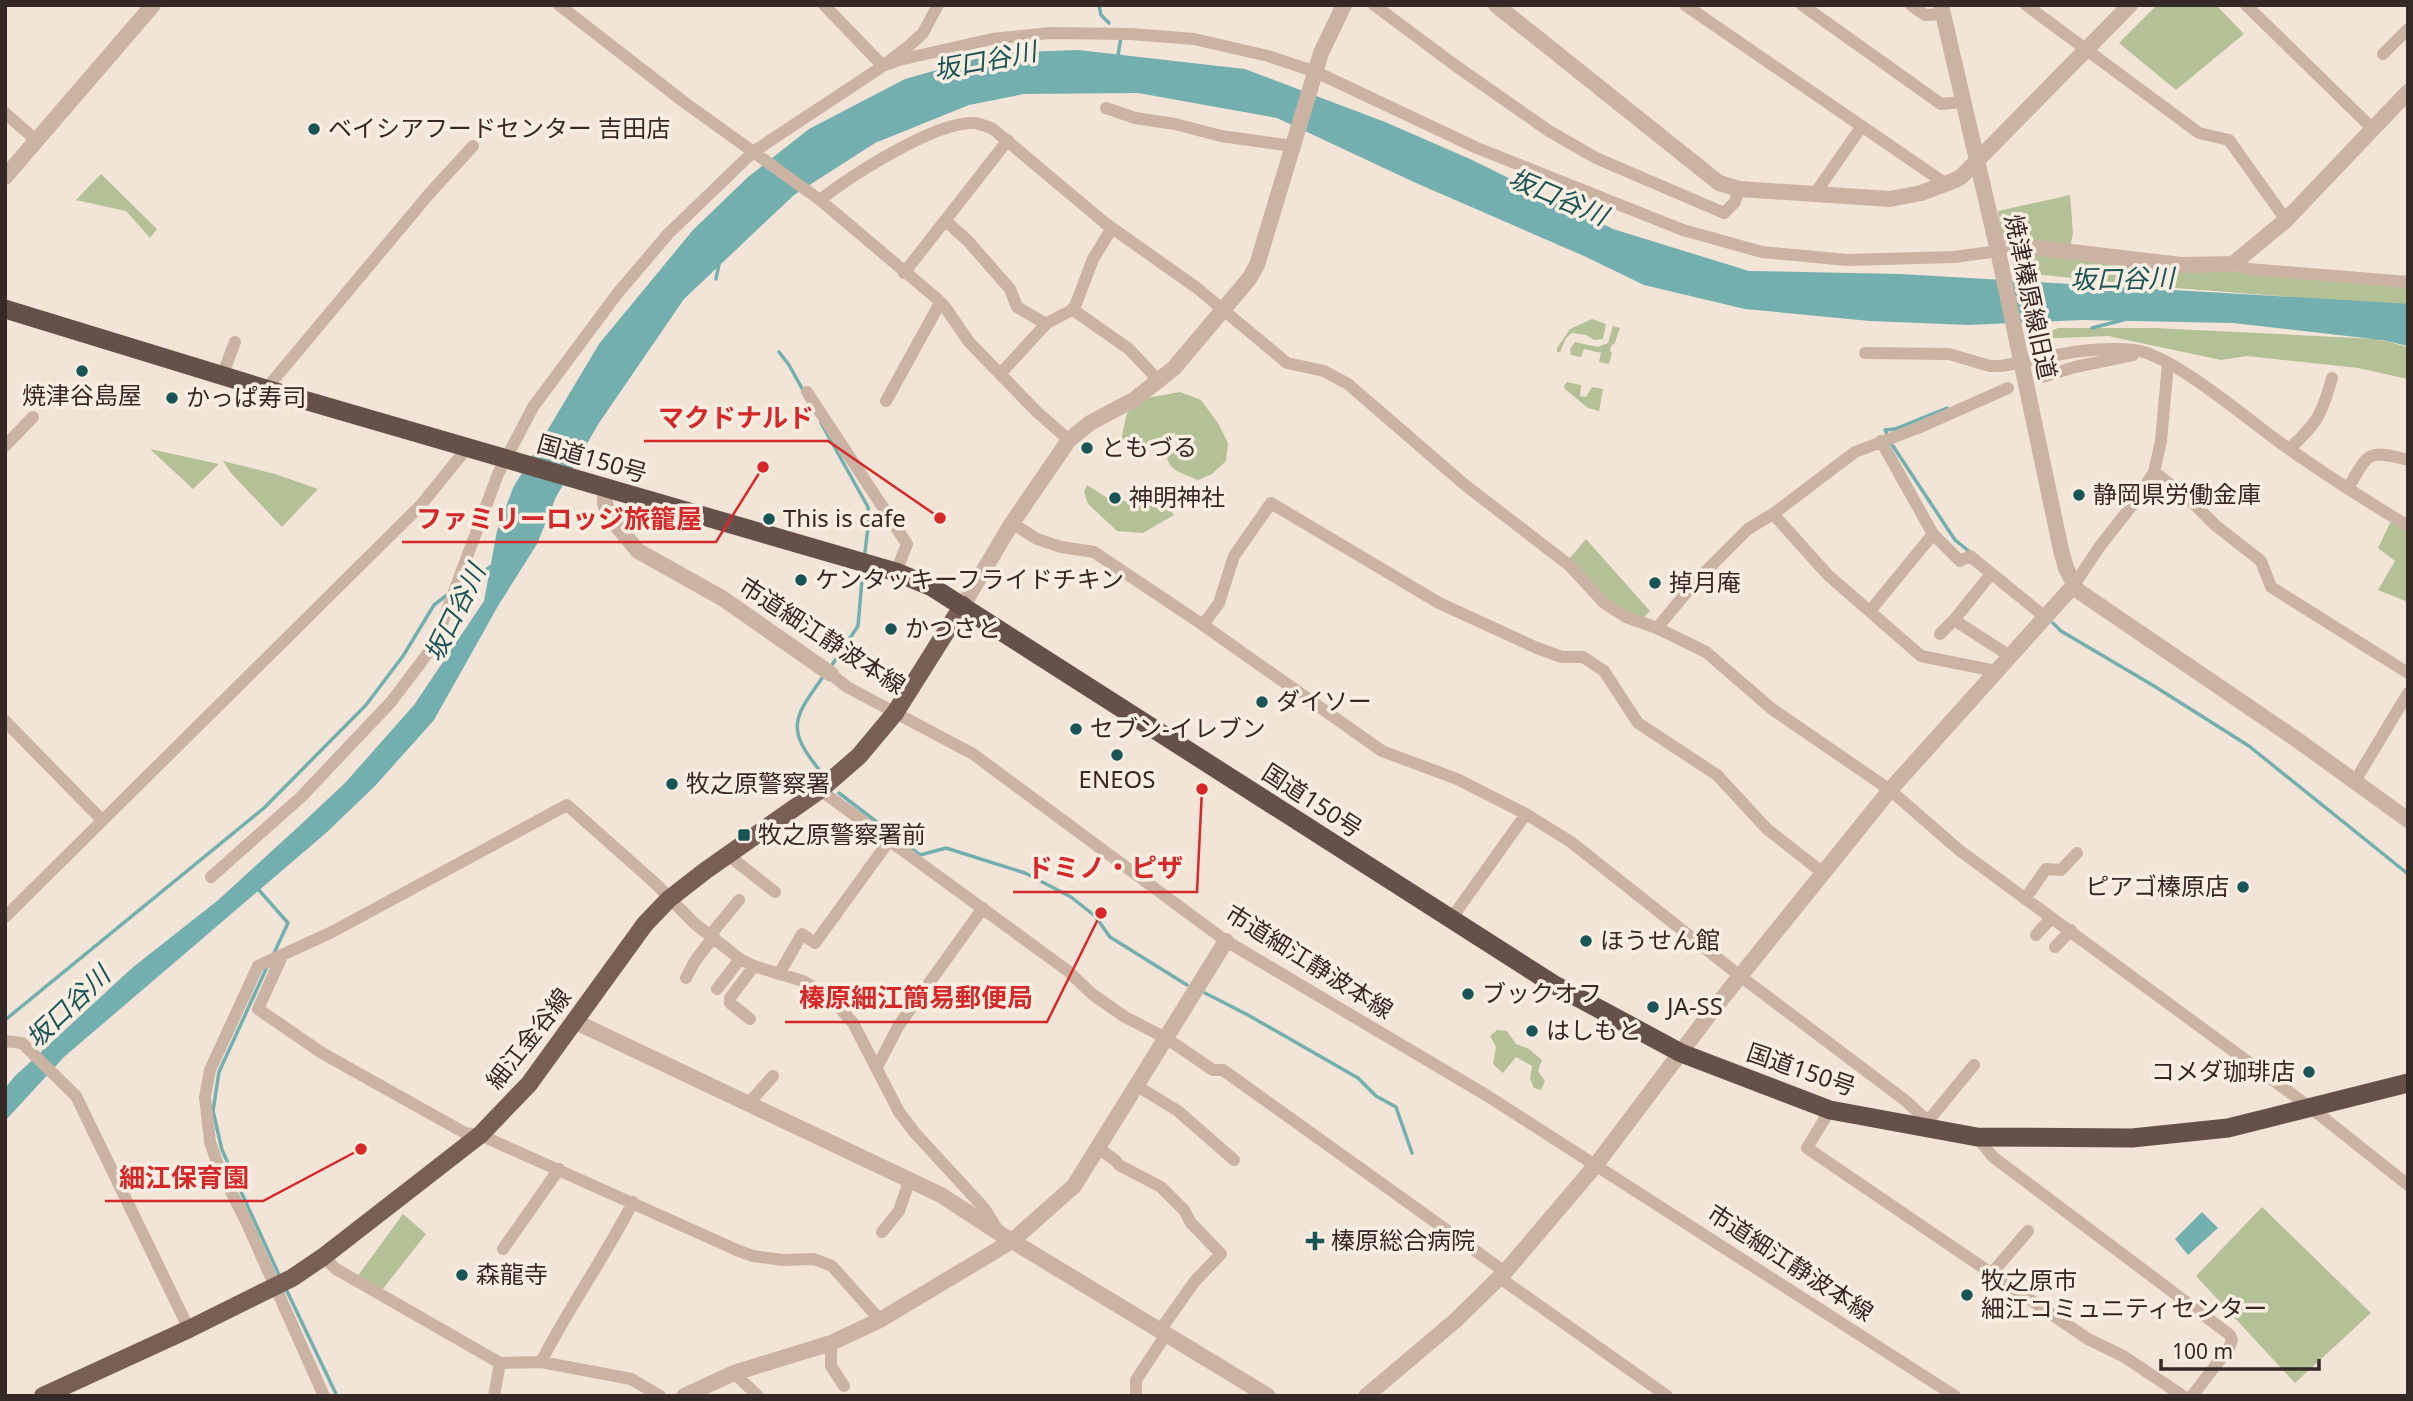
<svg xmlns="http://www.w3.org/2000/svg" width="2413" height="1401" viewBox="0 0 2413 1401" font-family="'Noto Sans','Noto Sans JP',sans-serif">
<rect width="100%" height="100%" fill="#f2e4d6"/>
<path fill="#b4c196" d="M2157 5H2216L2244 34 2176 90 2119 43Z
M101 174 157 229 150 238 126 211 76 200Z
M2070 195 2073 233 2070 249 2002 241 1998 211Z
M2011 251 2194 269 2408 283V306L2150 286 2014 272Z
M1592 319 1606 324 1603 339 1594 340 1586 335 1572 333 1566 338 1560 352H1557V348L1570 329Z
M1613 326 1620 328 1614 345 1612 344 1610 351 1612 353 1609 364 1599 362 1601 353 1584 349 1581 357 1571 355 1570 349 1575 342 1598 347 1608 343Z
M2058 328H2155L2377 339 2408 347V379L2358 368 2247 356 2221 360 2108 336 2034 339Z
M1567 382 1581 385 1580 396 1586 397 1592 387 1603 389 1599 411 1588 408 1565 389 1564 386Z
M1180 392 1201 400 1218 423 1228 443 1226 461 1212 474 1198 480C1185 474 1167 471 1167 455L1177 450 1175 432 1138 456 1121 440 1127 413 1147 398Z
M150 449 219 464 193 489Z
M223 461 275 474 318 489 282 527 231 473Z
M1087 485 1106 497 1124 501 1145 496 1163 500 1174 515 1143 533 1117 531 1088 504 1084 492Z
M2391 521 2408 530V602L2378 590 2395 561 2378 548Z
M1586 539 1650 611 1643 618 1608 602 1569 559Z
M1497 1030 1507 1031 1516 1044 1529 1049 1542 1060 1538 1071 1545 1081 1541 1090 1534 1088 1530 1079 1532 1066 1516 1057 1503 1073 1493 1064 1496 1047 1490 1036Z
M2262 1207 2371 1313 2295 1383 2196 1276Z
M403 1214 426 1234 382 1290 357 1277Z"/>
<path fill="#74afb0" d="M1078 50 1245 69 1385 122 1470 159 1613 229 1749 271 1900 274 2395 303 2408 304V346L2382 340 2233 323 2082 320 1969 325 1870 321 1745 309 1644 285 1584 256 1416 183 1277 118 1138 93 1024 94 969 105 875 143 794 195 684 299 599 423 556 497 537 544 498 606 434 720 375 786 326 833 64 1057 5 1121V1088L15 1076 132 968 217 901 297 828 345 783 414 705 484 601 497 531 513 488 599 344 693 230 748 177 809 129 905 79 997 53Z
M2202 1212 2218 1228 2188 1255 2175 1239Z"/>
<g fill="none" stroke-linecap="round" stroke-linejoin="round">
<path stroke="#74afb0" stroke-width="3.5" d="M1099 5 1101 15 1109 23
M1121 37 1118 55 1122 57
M716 279 719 264
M2092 328 2123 320
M779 352 789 365 804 392
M821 423 868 507 869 519 865 552
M1887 434 1885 430 1895 429 1947 408
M1891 443 1955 540 1970 552
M464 583 492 566
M2053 623 2061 631 2154 686 2249 746 2408 874
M830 668 858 626 862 580
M821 772C784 727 794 718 825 674
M839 793 920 855 946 848 1025 873 1071 897 1095 916 1110 937 1187 985
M258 889 288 923 274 953
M267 967 219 1072 213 1111 222 1150 280 1277
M1205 993 1248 1015 1358 1078 1376 1096 1396 1107 1412 1153
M5 1020 264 808 366 705 403 656 434 605 447 595
M285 1287 337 1396"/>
<path stroke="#cab3a2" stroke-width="12" d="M559 5 684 102 820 200 935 297 945 307 969 342 1037 412 1069 440
M824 5 883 66
M1374 5 1456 66 1549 131 1596 158 1724 213 1735 202 1739 189
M1685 5 1946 184
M1802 5 1941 104 1963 102
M1911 5 1925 15 1944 14
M2026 5 2199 133 2229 140 2286 220
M2246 5 2373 129
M2383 54 2408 29
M883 66 899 60 992 39 1050 33 1131 34 1194 39 1268 56 1316 72 1477 148 1683 230 1762 252 1847 260 1954 257 1998 251
M1106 108 1135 118 1175 124 1221 136 1292 146
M5 113 37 141
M1814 195 1862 126
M820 200C850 176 933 123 972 123 980 123 986 126 993 129L1105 223 1197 288 1287 363 1324 371 1348 384 1465 485 1569 565 1604 603 1626 617 1657 628 1706 652 1772 709 1890 790 1959 850 2311 1108 2408 1185
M946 221 968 241 1010 289 1017 307 1046 324
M2233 264 2248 269 2408 282
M904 273 1008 140
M1072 309 1129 349 1160 382
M1865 353 1949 354 1990 366H2001C2045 358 2089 345 2134 350 2172 354 2248 420 2282 444 2323 473 2365 500 2408 526
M1001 373 1047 323 1074 309 1093 259 1112 228
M222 376 235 342
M2042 377 2075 367 2133 355
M266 389 429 194 473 146
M807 392 907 544 896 572
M886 401 940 303
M1881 441 1933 534 1960 561 1970 556 2045 617
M5 446 33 417
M2289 449C2317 424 2322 414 2332 378
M2154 472 2187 497 2215 525 2261 561 2271 587 2408 673
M2348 488C2369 453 2366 449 2408 460
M1773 514 1828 575 1921 656 1996 671
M1012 523 1037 539 1061 547 1094 552 1203 625 1382 751 1457 779 1526 814 1571 842 1740 976 1906 1101 1936 1129
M2074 585 2100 546 2137 499 2154 472 2161 441 2168 363
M1870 611 1933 534
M1954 620 1991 574
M1203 625 1219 603 1234 556 1271 503 1439 603 1537 648 1562 657H1583L1604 671 1638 723 1717 775 1767 829 1823 873
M1657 628 1697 580 1748 529 1773 514 1855 452 1918 428 2008 388
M1940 634 1954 620 2010 656
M831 674 847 687 973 754 1226 941 1486 1095 1955 1396
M5 721 102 820
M2355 781 2408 693
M820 790 1068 971 1092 994 1125 1017 1166 1038 1213 1070H1223L1505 1272
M728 855 775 892
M211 877 301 797 391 702 434 645 498 474 533 407 617 294 668 234 753 152 883 66 910 45 923 33 938 5
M2025 899 2046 869 2061 870 2077 853
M5 917 421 505 467 448
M1451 919 1526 814
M711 934 739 900
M2036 935 2051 918
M2055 947 2071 930
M283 954 258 1009 322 1053 465 1133 480 1135 739 1251 753 1256 783 1260 814 1259 832 1266 880 1320
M779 974 802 934 815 943 889 841
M686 978 695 961 714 936
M717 989 740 959
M750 1019 730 1003V998L754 966
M5 1041 22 1043 76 1096 189 1329
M877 1067 899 1025 983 908
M1137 1086 1178 1111 1234 1160
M749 1103 773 1076
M1830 1110 1807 1148 2088 1339 2123 1356 2183 1396
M1928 1121 1974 1065
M1977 1137 1993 1157 2230 1335 2232 1340 2229 1348 2192 1396
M1098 1148 1115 1160 1119 1165 1161 1187 1184 1210 1191 1223 1221 1254 1195 1281 1161 1329
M882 1232 899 1211 910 1179
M503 1249 559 1169
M323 1257 336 1269 500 1363 541 1362 631 1379 660 1396
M1992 1273 2028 1231
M1500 1278 1667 1396
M831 1343V1366L844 1386
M541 1362C569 1307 605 1257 633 1202
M734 1373 758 1396
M324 1396 245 1219 219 1168 210 1142 205 1097 210 1070 258 966 332 932 567 805 656 884 694 923 740 959 754 966 803 981 831 998 853 1023 899 1112 915 1133 984 1208 997 1229
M494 1396 500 1363
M1136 1396V1380L1167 1333"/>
<path stroke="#cab3a2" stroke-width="16" d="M1496 5 1719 183 1739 189 1890 199 1921 193 1953 181 1961 177 2130 5
M1941 5 1998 251 2061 550 2066 568 2077 590 2296 739 2408 820
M5 177 153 5
M1996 243 2181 265 2233 264 2286 220 2408 92
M605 489V504L613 521 638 551 722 598 831 674
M963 605 1012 523 1069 440 1090 423 1135 399 1174 368 1249 279 1257 265 1263 245 1321 53 1344 5
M576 1022 941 1195 999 1233 1268 1396
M684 1396 734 1373 831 1343 880 1320 1012 1241 1074 1186 1226 941
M1366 1396 1456 1320 1505 1272 1595 1166 1712 1011 1890 790 2074 585"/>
<path stroke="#775f55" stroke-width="18" d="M43 1396 189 1329 292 1278 323 1257 480 1135 529 1084 645 924 669 899 705 871 820 790 859 756 895 713 963 605"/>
<path stroke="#665148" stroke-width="19" d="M5 309 266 389 896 572 932 587 1553 984 1681 1053 1830 1110 1977 1137 2132 1138 2228 1128 2408 1083"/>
</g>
<g fill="#195557" stroke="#faeee2" stroke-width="2.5">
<circle cx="314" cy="129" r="7"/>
<circle cx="82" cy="371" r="7"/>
<circle cx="172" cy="398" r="7"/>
<circle cx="1087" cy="448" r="7"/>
<circle cx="2079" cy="495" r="7"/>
<circle cx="1115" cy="498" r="7"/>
<circle cx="769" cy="519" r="7"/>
<circle cx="801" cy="580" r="7"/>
<circle cx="1655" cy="583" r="7"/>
<circle cx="891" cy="629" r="7"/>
<circle cx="1262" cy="702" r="7"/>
<circle cx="1076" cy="729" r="7"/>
<circle cx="1117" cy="755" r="7"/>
<circle cx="672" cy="784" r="7"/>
<rect x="737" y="828" width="14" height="14" rx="3.5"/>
<circle cx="2243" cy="887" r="7"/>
<circle cx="1586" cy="941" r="7"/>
<circle cx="1468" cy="994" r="7"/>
<circle cx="1653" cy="1007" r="7"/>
<circle cx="1532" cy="1031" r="7"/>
<circle cx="2309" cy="1072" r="7"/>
<path d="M1311.5 1230.5h7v7h7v7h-7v7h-7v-7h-7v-7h7z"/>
<circle cx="462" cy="1275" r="7"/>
<circle cx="1967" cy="1295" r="7"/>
</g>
<g text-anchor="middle" stroke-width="7" stroke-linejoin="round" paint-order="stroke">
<g font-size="24" fill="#342925" stroke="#faeee2" text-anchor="start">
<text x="328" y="137">ベイシアフードセンター 吉田店</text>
<text x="82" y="404" text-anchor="middle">焼津谷島屋</text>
<text x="186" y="406">かっぱ寿司</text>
<text x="1101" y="456">ともづる</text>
<text x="2093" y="503">静岡県労働金庫</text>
<text x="1129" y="506">神明神社</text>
<text x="783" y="527">This is cafe</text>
<text x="815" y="588">ケンタッキーフライドチキン</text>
<text x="1669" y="591">掉月庵</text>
<text x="905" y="637">かつさと</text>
<text x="1276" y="710">ダイソー</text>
<text x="1090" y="737">セブン-イレブン</text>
<text x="1117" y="788" text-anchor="middle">ENEOS</text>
<text x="686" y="792">牧之原警察署</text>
<text x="758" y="843">牧之原警察署前</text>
<text x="2229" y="895" text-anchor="end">ピアゴ榛原店</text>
<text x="1600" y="949">ほうせん館</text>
<text x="1482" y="1002">ブックオフ</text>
<text x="1667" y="1015">JA-SS</text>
<text x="1546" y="1039">はしもと</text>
<text x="2295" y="1080" text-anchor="end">コメダ珈琲店</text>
<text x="1331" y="1249">榛原総合病院</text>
<text x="476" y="1283">森龍寺</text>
<text x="1981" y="1289">牧之原市<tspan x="1981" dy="28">細江コミュニティセンター</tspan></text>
</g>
<g font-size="24" fill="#342925" stroke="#faeee2">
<text transform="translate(2030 297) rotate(78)" y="8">焼津榛原線旧道</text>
<text transform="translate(592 459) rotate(16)" y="8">国道150号</text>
<text transform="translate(822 636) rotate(33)" y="8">市道細江静波本線</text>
<text transform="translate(1312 801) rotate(33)" y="8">国道150号</text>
<text transform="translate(1309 962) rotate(32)" y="8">市道細江静波本線</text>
<text transform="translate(529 1039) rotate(-52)" y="8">細江金谷線</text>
<text transform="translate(1801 1070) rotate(19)" y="8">国道150号</text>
<text transform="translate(1790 1263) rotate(33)" y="8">市道細江静波本線</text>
</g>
<g font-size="26" font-style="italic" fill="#195557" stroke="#faeee2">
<text transform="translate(985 61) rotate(-11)" y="9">坂口谷川</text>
<text transform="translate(1558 197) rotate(23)" y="9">坂口谷川</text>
<text transform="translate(2122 279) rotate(-1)" y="9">坂口谷川</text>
<text transform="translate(455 613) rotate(-64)" y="9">坂口谷川</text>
<text transform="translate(68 1007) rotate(-44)" y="9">坂口谷川</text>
</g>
</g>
<path fill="none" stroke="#d62828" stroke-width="2.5" d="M940 518L828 441H644M763 467L716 542H402M1202 789L1197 892H1013M1101 913L1047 1022H785M361 1149L263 1201H105"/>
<g fill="#d62828" stroke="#faeee2" stroke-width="2.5">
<circle cx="940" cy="518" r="7"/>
<circle cx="763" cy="467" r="7"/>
<circle cx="1202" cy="789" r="7"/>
<circle cx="1101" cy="913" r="7"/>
<circle cx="361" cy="1149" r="7"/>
</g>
<g font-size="26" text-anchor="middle" font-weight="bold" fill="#d62828" stroke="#faeee2" stroke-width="7" stroke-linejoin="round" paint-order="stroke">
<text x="736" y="427">マクドナルド</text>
<text x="559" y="528">ファミリーロッジ旅籠屋</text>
<text x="1105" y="877">ドミノ・ピザ</text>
<text x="916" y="1007">榛原細江簡易郵便局</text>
<text x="184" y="1187">細江保育園</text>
</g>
<rect width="2413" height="1401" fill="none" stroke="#342925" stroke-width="14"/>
<path d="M2161 1359v10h158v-10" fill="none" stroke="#342925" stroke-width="3.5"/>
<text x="2172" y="1359" font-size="21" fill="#342925" stroke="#faeee2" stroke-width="5" paint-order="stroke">100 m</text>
</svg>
